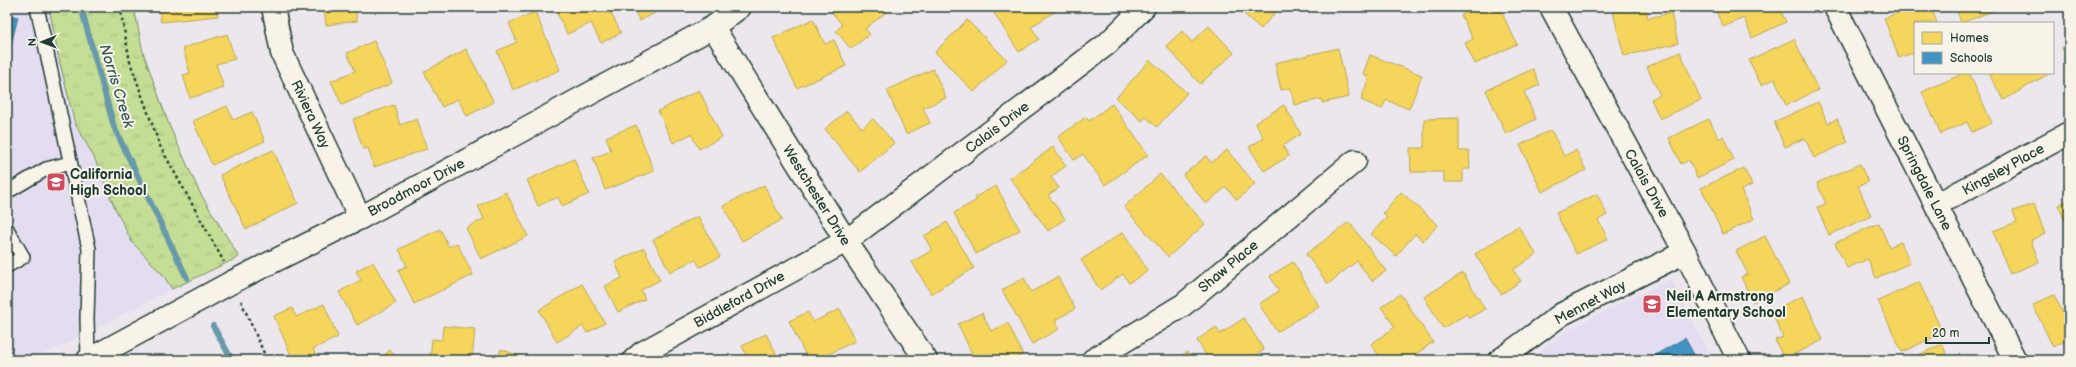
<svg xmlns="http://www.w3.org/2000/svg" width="2076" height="367" viewBox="0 0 2076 367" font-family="'Balsamiq Sans',sans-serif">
<defs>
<pattern id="grass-tufts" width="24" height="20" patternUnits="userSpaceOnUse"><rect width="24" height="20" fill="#c5de95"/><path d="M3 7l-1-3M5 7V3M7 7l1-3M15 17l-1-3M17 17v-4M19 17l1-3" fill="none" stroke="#a9bf81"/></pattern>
</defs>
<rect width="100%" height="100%" fill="#ece6ed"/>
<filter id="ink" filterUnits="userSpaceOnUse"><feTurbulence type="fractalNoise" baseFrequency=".025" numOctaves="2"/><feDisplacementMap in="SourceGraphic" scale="8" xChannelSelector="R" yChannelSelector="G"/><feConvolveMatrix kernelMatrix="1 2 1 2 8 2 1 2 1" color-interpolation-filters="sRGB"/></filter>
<g filter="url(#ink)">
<path fill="#e4ddf1" d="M7 7H49L59 59 75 124 94 157 115 208 132 242 163 275 172 289 56 349 23 360H7Z
M1671 279 1713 360H1528L1569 329Z"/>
<path fill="url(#grass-tufts)" stroke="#728e64" d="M49 7H134L143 52 169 125 200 193 239 257 172 289 163 275 132 242 115 208 94 157 75 124 59 59Z"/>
<path fill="#f6d55c" stroke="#b6a750" d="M159 7H217L218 16 161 22Z
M302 7H355L357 21 326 25 324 8 302 10Z
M554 7H608L621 33 601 43 591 23 567 34Z
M632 7H662V9L640 21Z
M828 7H888L890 9 865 29 870 34 851 49 836 31 842 25Z
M998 7H1051L1054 12 1031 27 1039 39 1019 52 992 10Z
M1236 7H1280L1261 29Z
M1478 7H1499L1517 44 1475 64 1465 43 1473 39 1461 15Z
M1635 7H1645L1648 18 1671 13 1678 43 1624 56 1613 12Z
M1714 7H1779L1786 22 1752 38 1744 18 1723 27Z
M1907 7H1931L1937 23H1915V52L1899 58 1884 18 1908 9Z
M1956 7H2003L1961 23Z
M535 12 560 70 513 90 497 51 517 42 509 23Z
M813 19 825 44 834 40 846 66 797 88 773 38Z
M967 20 1007 60 974 92 935 52Z
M2069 22V51L2062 49Z
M1209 26 1234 53 1200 84 1166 46 1182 31 1192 42Z
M227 34 235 59 216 64 224 88 190 98 183 75 190 73 183 48Z
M1794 39 1818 90 1786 105 1775 79 1761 85 1749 60Z
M374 41 392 83 342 105 331 81 355 71 347 53Z
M1338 48 1349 97 1322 103V99L1294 105 1291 88 1281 90 1275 63Z
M466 49 494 102 467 116 458 99 442 107 424 72Z
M1680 52 1701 100 1660 119 1651 99 1660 95 1647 67Z
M1370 55 1422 75 1409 109 1386 100 1382 109 1361 100 1369 77 1363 74Z
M1150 60 1187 93 1157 127 1146 117 1142 121 1116 98Z
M933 69 946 98 923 108 930 123 906 134 887 90Z
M1533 69 1540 85 1524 92 1536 119 1506 134 1486 90Z
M1964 73H1969L1992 123 1972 132 1967 122 1941 134 1922 92Z
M1988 73H2050L2004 100Z
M699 90 722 137 699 149 691 134 673 143 658 111Z
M1818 102 1828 123 1837 119 1848 142 1814 158 1805 138 1785 147 1774 122Z
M1112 104 1148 155 1105 185 1083 154 1074 160 1058 137 1086 117 1089 121Z
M394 105 400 125 417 119 427 149 374 167 368 148 363 149 353 119Z
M1284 105 1301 134 1283 146 1289 156 1264 171 1249 147 1264 138 1255 123Z
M227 106 233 120 252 112 265 141 212 165 193 121Z
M847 111 862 128 873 119 894 143 860 172 825 129Z
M1459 118V151H1469L1470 169H1463V182H1444V172H1411L1410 148H1424V119Z
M1709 119 1719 139 1723 136 1734 160 1697 178 1689 160 1681 164 1669 138Z
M636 125 654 171 605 190 593 158 611 151 606 137Z
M1551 130 1564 156 1576 150 1586 170 1542 192 1520 145Z
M1053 147 1066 166 1051 177 1059 188 1048 195 1065 219 1048 231 1010 178Z
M273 150 298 203 246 229 220 175Z
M1227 150 1255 184 1237 200 1226 187 1206 204 1183 175 1206 156 1211 163Z
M574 159 589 194 562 206 558 197 538 206 527 180Z
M1860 164 1868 182 1858 186 1871 216 1829 235 1817 207 1826 204 1817 183Z
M1744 168 1752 185 1741 190 1754 219 1723 234 1701 188Z
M1160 174 1205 224 1168 257 1124 207Z
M764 185 782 220 742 241 723 206Z
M996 186 1020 230 976 254 954 213 977 200 975 197Z
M506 192 528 236 481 259 466 228 484 219 478 206Z
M1401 192 1438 225 1423 241 1415 234 1396 256 1371 234 1387 217 1383 213Z
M1597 194 1607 215 1598 220 1608 239 1576 254 1556 213Z
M2069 200V229L2058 205Z
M2034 204 2045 234 2031 240 2039 262 2010 274 1993 231 2017 222 2013 211Z
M698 216 720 257 700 267 695 259 670 272 653 240Z
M947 222 974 268 931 294 912 262 932 250 924 236Z
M1349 222 1386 271 1372 281 1357 261 1328 284 1306 254Z
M1879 223 1889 247 1901 242 1910 263 1876 278 1868 259 1847 268 1835 243Z
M1518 226 1536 254 1513 270 1521 281 1501 294 1475 254Z
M440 229 449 247 457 243 473 275 414 304 398 270 407 266 399 249Z
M1123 232 1148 271 1129 283 1123 274 1100 290 1081 260Z
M1765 236 1789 284 1753 302 1741 277 1748 274 1736 251Z
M644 248 660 280 641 290 645 299 618 312 605 286 622 278 615 262Z
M373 262 396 303 357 325 339 292 361 280 356 271Z
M1293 262 1319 306 1277 332 1259 304 1279 291 1270 276Z
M1463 273 1485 309 1469 318 1467 314 1443 328 1424 297Z
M1058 277 1075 309 1055 320 1059 329 1032 344 1002 290 1024 278 1031 292Z
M1919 282 1943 333 1902 352 1878 301Z
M582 284 605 323 587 333 583 326 557 342 539 310Z
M1400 294 1433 342 1415 355 1419 360H1382L1371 344 1395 327 1381 307Z
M2054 295 2063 313 2069 310V339L2053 347 2033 305Z
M1803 296 1823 340 1784 359 1775 340 1783 337 1771 311Z
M324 304 338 337 313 349 318 360H293L274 316 292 308 296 317Z
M840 309 855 341 817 360H808L789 321 808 312 813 322Z
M982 313 991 331 1008 323 1023 355 1012 360H975L958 324Z
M1244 318 1264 350 1248 360H1209L1197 340 1216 327 1220 334Z
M443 326 475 329 472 360H430L432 339 442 340Z
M766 334 779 359 734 360 746 354 742 346Z
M1942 344 1949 360H1908Z
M501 349 530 360H497Z
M390 350 398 360H378Z
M1187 352 1192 360H1175Z"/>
<path fill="#4393c3" stroke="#387998" d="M7 14 18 17 7 61Z
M1685 338 1697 360H1646Z"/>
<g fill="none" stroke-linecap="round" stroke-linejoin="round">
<path stroke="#6799aa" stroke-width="6" d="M81 7 114 127 187 278
M213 326 232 360"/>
<g stroke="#1f3d34" stroke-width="16">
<path id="lane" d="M37 7 89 249 87 318 88 360
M7 192 46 169 70 163
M7 229 23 257 7 266"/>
</g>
<g stroke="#1f3d34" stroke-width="25">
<path id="street" d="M273 7 282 53 360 218
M1551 7 1685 252 1739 360
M1835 7 2015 360
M713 27 846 241 926 360
M1936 205 2069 133
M634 360 642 353 846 241 1107 44 1144 7
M1093 360 1183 305 1355 161
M1500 360 1562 314 1685 252"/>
</g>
<g stroke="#1f3d34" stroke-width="25">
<path id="secondary" d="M88 360 234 281 360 218 713 27 740 7"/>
</g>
<path stroke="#1f3d34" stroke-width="2.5" stroke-dasharray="3 3" stroke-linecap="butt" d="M120 7 130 62 160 146 224 262
M241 301 267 360"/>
<use href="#lane" stroke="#f7f3e8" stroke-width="13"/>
<use href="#street" stroke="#f7f3e8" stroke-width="22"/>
<use href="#secondary" stroke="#f7f3e8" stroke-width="22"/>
</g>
</g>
<defs>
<g id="school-square" transform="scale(1)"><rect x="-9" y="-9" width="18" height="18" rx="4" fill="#d1495b" stroke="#f7f3e8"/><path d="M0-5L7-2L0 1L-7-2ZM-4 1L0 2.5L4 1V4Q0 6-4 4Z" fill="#fff"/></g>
</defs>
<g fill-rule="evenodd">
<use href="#school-square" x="56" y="182"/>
<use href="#school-square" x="1652" y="304"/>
</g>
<g text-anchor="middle" stroke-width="4" stroke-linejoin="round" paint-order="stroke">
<g font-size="14" fill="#1f3d34" stroke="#f7f3e8">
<text transform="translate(311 114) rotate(65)" y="5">Riviera Way</text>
<text transform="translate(997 127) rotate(-37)" y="5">Calais Drive</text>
<text transform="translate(2003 169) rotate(-29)" y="5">Kingsley Place</text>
<text transform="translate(1647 183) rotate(61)" y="5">Calais Drive</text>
<text transform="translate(1925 183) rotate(63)" y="5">Springdale Lane</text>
<text transform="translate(416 187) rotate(-28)" y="5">Broadmoor Drive</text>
<text transform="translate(817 195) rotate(58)" y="5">Westchester Drive</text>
<text transform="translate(1228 266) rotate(-40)" y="5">Shaw Place</text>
<text transform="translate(739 299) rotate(-29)" y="5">Biddleford Drive</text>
<text transform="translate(1590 302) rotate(-28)" y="5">Mennet Way</text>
</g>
<g font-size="14" font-weight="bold" fill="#1f3d34" stroke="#f7f3e8" text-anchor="start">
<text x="70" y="179">California<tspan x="70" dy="16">High School</tspan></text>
<text x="1666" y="301">Neil A Armstrong<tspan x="1666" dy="16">Elementary School</tspan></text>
</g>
<g font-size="15" font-style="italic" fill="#375c5b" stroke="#f7f3e8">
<text transform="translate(117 86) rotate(73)" y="5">Norris Creek</text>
</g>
</g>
<rect width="2076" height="367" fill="none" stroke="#f7f3e8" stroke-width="24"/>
<rect x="12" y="12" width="2052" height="343" fill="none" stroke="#1f3d34" stroke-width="1.5" filter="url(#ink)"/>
<rect x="1914" y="22" width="140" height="52" fill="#f7f3e8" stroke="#a1aaa0"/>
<rect x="1922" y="32" width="20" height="12" fill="#f6d55c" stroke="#a1aaa0"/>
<text x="1950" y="42" font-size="12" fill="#1f3d34">Homes</text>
<rect x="1922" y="52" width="20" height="12" fill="#4393c3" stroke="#a1aaa0"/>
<text x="1950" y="62" font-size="12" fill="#1f3d34">Schools</text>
<g transform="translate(42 42) rotate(269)" stroke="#f7f3e8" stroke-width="3" paint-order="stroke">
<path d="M0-3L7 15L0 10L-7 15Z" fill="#1f3d34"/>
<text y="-6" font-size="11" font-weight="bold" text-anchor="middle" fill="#1f3d34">N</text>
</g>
<path d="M1926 337v6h63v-6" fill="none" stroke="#1f3d34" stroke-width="2"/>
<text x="1932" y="337" font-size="12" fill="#1f3d34" stroke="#f7f3e8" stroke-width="3" paint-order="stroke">20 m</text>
</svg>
